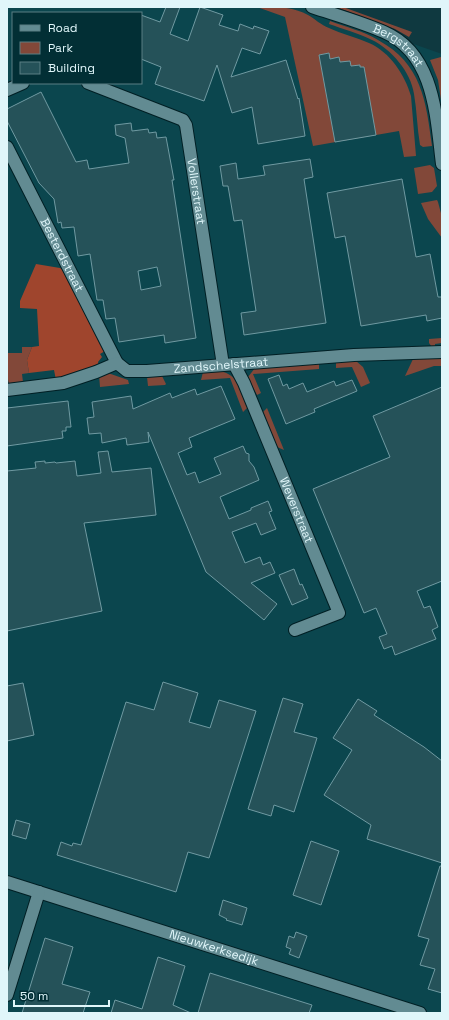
<svg xmlns="http://www.w3.org/2000/svg" width="449" height="1020" viewBox="0 0 449 1020" font-family="'Space Grotesk',sans-serif">
<rect width="100%" height="100%" fill="#0f3940"/>
<path fill="#0b464e" fill-rule="evenodd" d="M7 7H308L442 54V1013H7ZM13 13H141V83H13Z"/>
<path fill="#824839" d="M257 7C275 7 292 6 308 15 315 19 321 25 329 28 341 34 356 37 369 43 390 52 405 75 411 96L416 156 404 157 399 131 313 146 285 17Z
M336 7H343L412 32 409 37 395 29Z
M330 21C346 27 363 31 378 40 422 64 426 101 432 146L423 147 420 145C417 128 417 111 414 94 411 72 391 49 372 40 358 33 343 29 329 24Z
M441 57 442 63V107L438 80 430 60Z
M430 165 434 168 437 186 432 192 418 194 414 168Z
M437 200 438 202 442 217V238L428 219 421 203Z
M442 338V343L435 344V347H432L429 343V339Z
M22 347H32L27 360 29 373 22 374 23 382 9 384 7 375V353H22Z
M442 358V366H434L405 376 413 359Z
M356 361 363 367 370 383 361 387 352 367 336 368V362Z
M319 363V369L253 374 261 393 257 395 248 377 255 368Z
M220 371C239 375 241 391 248 407L243 412 230 378 201 380 203 372Z
M108 373 128 380 129 384 100 387 99 375Z
M162 376 166 384 165 385 148 386 147 377Z
M267 408 284 450 277 447 263 412Z"/>
<path fill="#9f452d" d="M36 264 60 268 63 270 105 351 100 354 102 357 98 362 99 367 56 380 54 370 29 373 27 360 32 347 39 346 37 309 20 308V301Z"/>
<path fill="#255259" stroke="#709aa2" fill-rule="evenodd" d="M166 7H180L170 34 188 41 200 7 223 15 219 25 238 31 240 24 253 29 254 26 269 31 260 54 242 48 231 77 286 60 298 99 299 98 305 136 258 144 252 107 232 113 217 65 204 101 155 84 161 67 141 59V15L160 22Z
M329 53 330 59 339 57 340 62 350 61 351 66 360 65V67H364L376 135 335 142 319 55Z
M41 92 76 162 87 160 89 169 129 163 125 138 116 135 115 125 131 123 132 131 148 129 149 133 156 132 157 138 166 137 174 180H172L196 338 165 343 164 335 119 342 115 318 106 319 103 300H97L90 254 78 256 74 227 62 228 61 222 58 223 54 199 39 183 7 121V109ZM157 267 161 286 141 290 138 271Z
M310 159 313 177 304 179 326 323 244 335 241 313 256 311 242 220 234 221 228 186H223L220 166 236 163 238 179 265 175 263 166Z
M402 179 416 257 430 254 438 297H442V318L427 321 426 315 361 326 345 236 335 238 327 193Z
M279 375 283 386 287 384 289 389 303 383 307 392 334 381 336 386 352 380 357 391 314 409 315 412 286 424 268 379Z
M221 386 235 419 189 438 192 447 178 453 187 475 195 472 199 483 221 474 214 458 243 446 246 453 249 454V461L254 467 259 480 220 497 229 519 251 510V508L268 501 272 511 269 512 276 529 261 535 256 523 232 532 245 563 260 557 263 565 270 562 275 573 251 583 277 604 264 620 206 572 148 432 149 442 127 445 126 438 102 443 101 433 89 434 87 418 94 417 92 402 131 396 133 409 170 393 172 398 195 389 197 395Z
M442 387V581L417 591 424 608 430 606 438 627 432 630 436 639 395 655 392 646 384 649 379 637 387 634 376 608 364 613 313 489 390 457 373 416Z
M68 401 71 427H66V431H62L63 438 7 446V408Z
M108 451 112 472 151 468 156 515 84 523 102 611 7 631V471L36 468 35 462 45 461V463L55 462 56 463 75 461 77 476 101 473 98 452Z
M294 569 300 585 302 584 308 598 292 605 279 575Z
M163 682 198 693 189 722 210 728 219 700 256 711 209 858 188 852 176 892 57 855 61 842 72 846 73 843 81 845 126 702 154 710Z
M23 683 34 735 7 741V686Z
M283 698 303 704 294 732 317 738 294 812 274 805 271 816 248 809Z
M358 699 377 711 374 715 424 747 442 761V863L367 839 371 825 324 795 352 750 333 738Z
M16 820 30 824 26 839 12 835Z
M311 841 339 851 321 905 293 895Z
M440 866H442V993L428 989 435 969 420 965 429 939 418 936Z
M223 900 247 908 242 925 226 920 227 919 219 915Z
M296 932 307 936 299 958 289 954 291 949 286 947 289 936 294 938Z
M45 938 73 947 62 984 90 992 83 1013H22Z
M158 957 185 966 173 1005 191 1013H111L115 1000 142 1009Z
M210 973 312 1005 309 1013H198Z"/>
<g fill="none" stroke-linecap="round" stroke-linejoin="round">
<g stroke="#001f24" stroke-width="14">
<g id="minor">
<path id="s1" d="M312 7C336 15 361 22 384 32 435 54 436 117 442 164"/>
<path id="s2" d="M88 83 178 118 183 120 186 125 223 365"/>
<path d="M7 90 23 83"/>
<path id="s3" d="M7 147 117 363"/>
<path id="s4" d="M234 364 244 383 339 613 295 630"/>
<path id="s5" d="M7 390 63 383 96 372 117 363 127 371H147L354 355 442 352"/>
<path id="s6" d="M7 882 420 1013"/>
<path d="M7 995 39 892"/>
</g>
</g>
<use href="#minor" stroke="#628b92" stroke-width="12"/>
</g>
<g text-anchor="middle" stroke-width="3" stroke-linejoin="round" paint-order="stroke">
<g font-size="12" fill="#e0f6fa" stroke="#022f35">
<text dy="4" stroke="none"><textPath href="#s1" startOffset="96">Bergstraat</textPath></text>
<text dy="4" stroke="none"><textPath href="#s2" startOffset="175">Vollerstraat</textPath></text>
<text dy="4" stroke="none"><textPath href="#s3" startOffset="121">Besterdstraat</textPath></text>
<text dy="4" stroke="none"><textPath href="#s5" startOffset="221">Zandschelstraat</textPath></text>
<text dy="4" stroke="none"><textPath href="#s4" startOffset="159">Weverstraat</textPath></text>
<text dy="4" stroke="none"><textPath href="#s6" startOffset="217">Nieuwkerksedijk</textPath></text>
</g>
</g>
<rect width="449" height="1020" fill="none" stroke="#e0f6fa" stroke-width="16"/>
<rect x="12" y="12" width="130" height="72" fill="#022f35" stroke="#5b7f84"/>
<rect x="20" y="25" width="20" height="6" fill="#628b92" stroke="#5b7f84"/>
<text x="48" y="32" font-size="12" fill="#e0f6fa">Road</text>
<rect x="20" y="42" width="20" height="12" fill="#824839" stroke="#5b7f84"/>
<text x="48" y="52" font-size="12" fill="#e0f6fa">Park</text>
<rect x="20" y="62" width="20" height="12" fill="#255259" stroke="#5b7f84"/>
<text x="48" y="72" font-size="12" fill="#e0f6fa">Building</text>
<path d="M14 1000v6h95v-6" fill="none" stroke="#e0f6fa" stroke-width="2"/>
<text x="20" y="1000" font-size="12" fill="#e0f6fa" stroke="#022f35" stroke-width="3" paint-order="stroke">50 m</text>
</svg>
